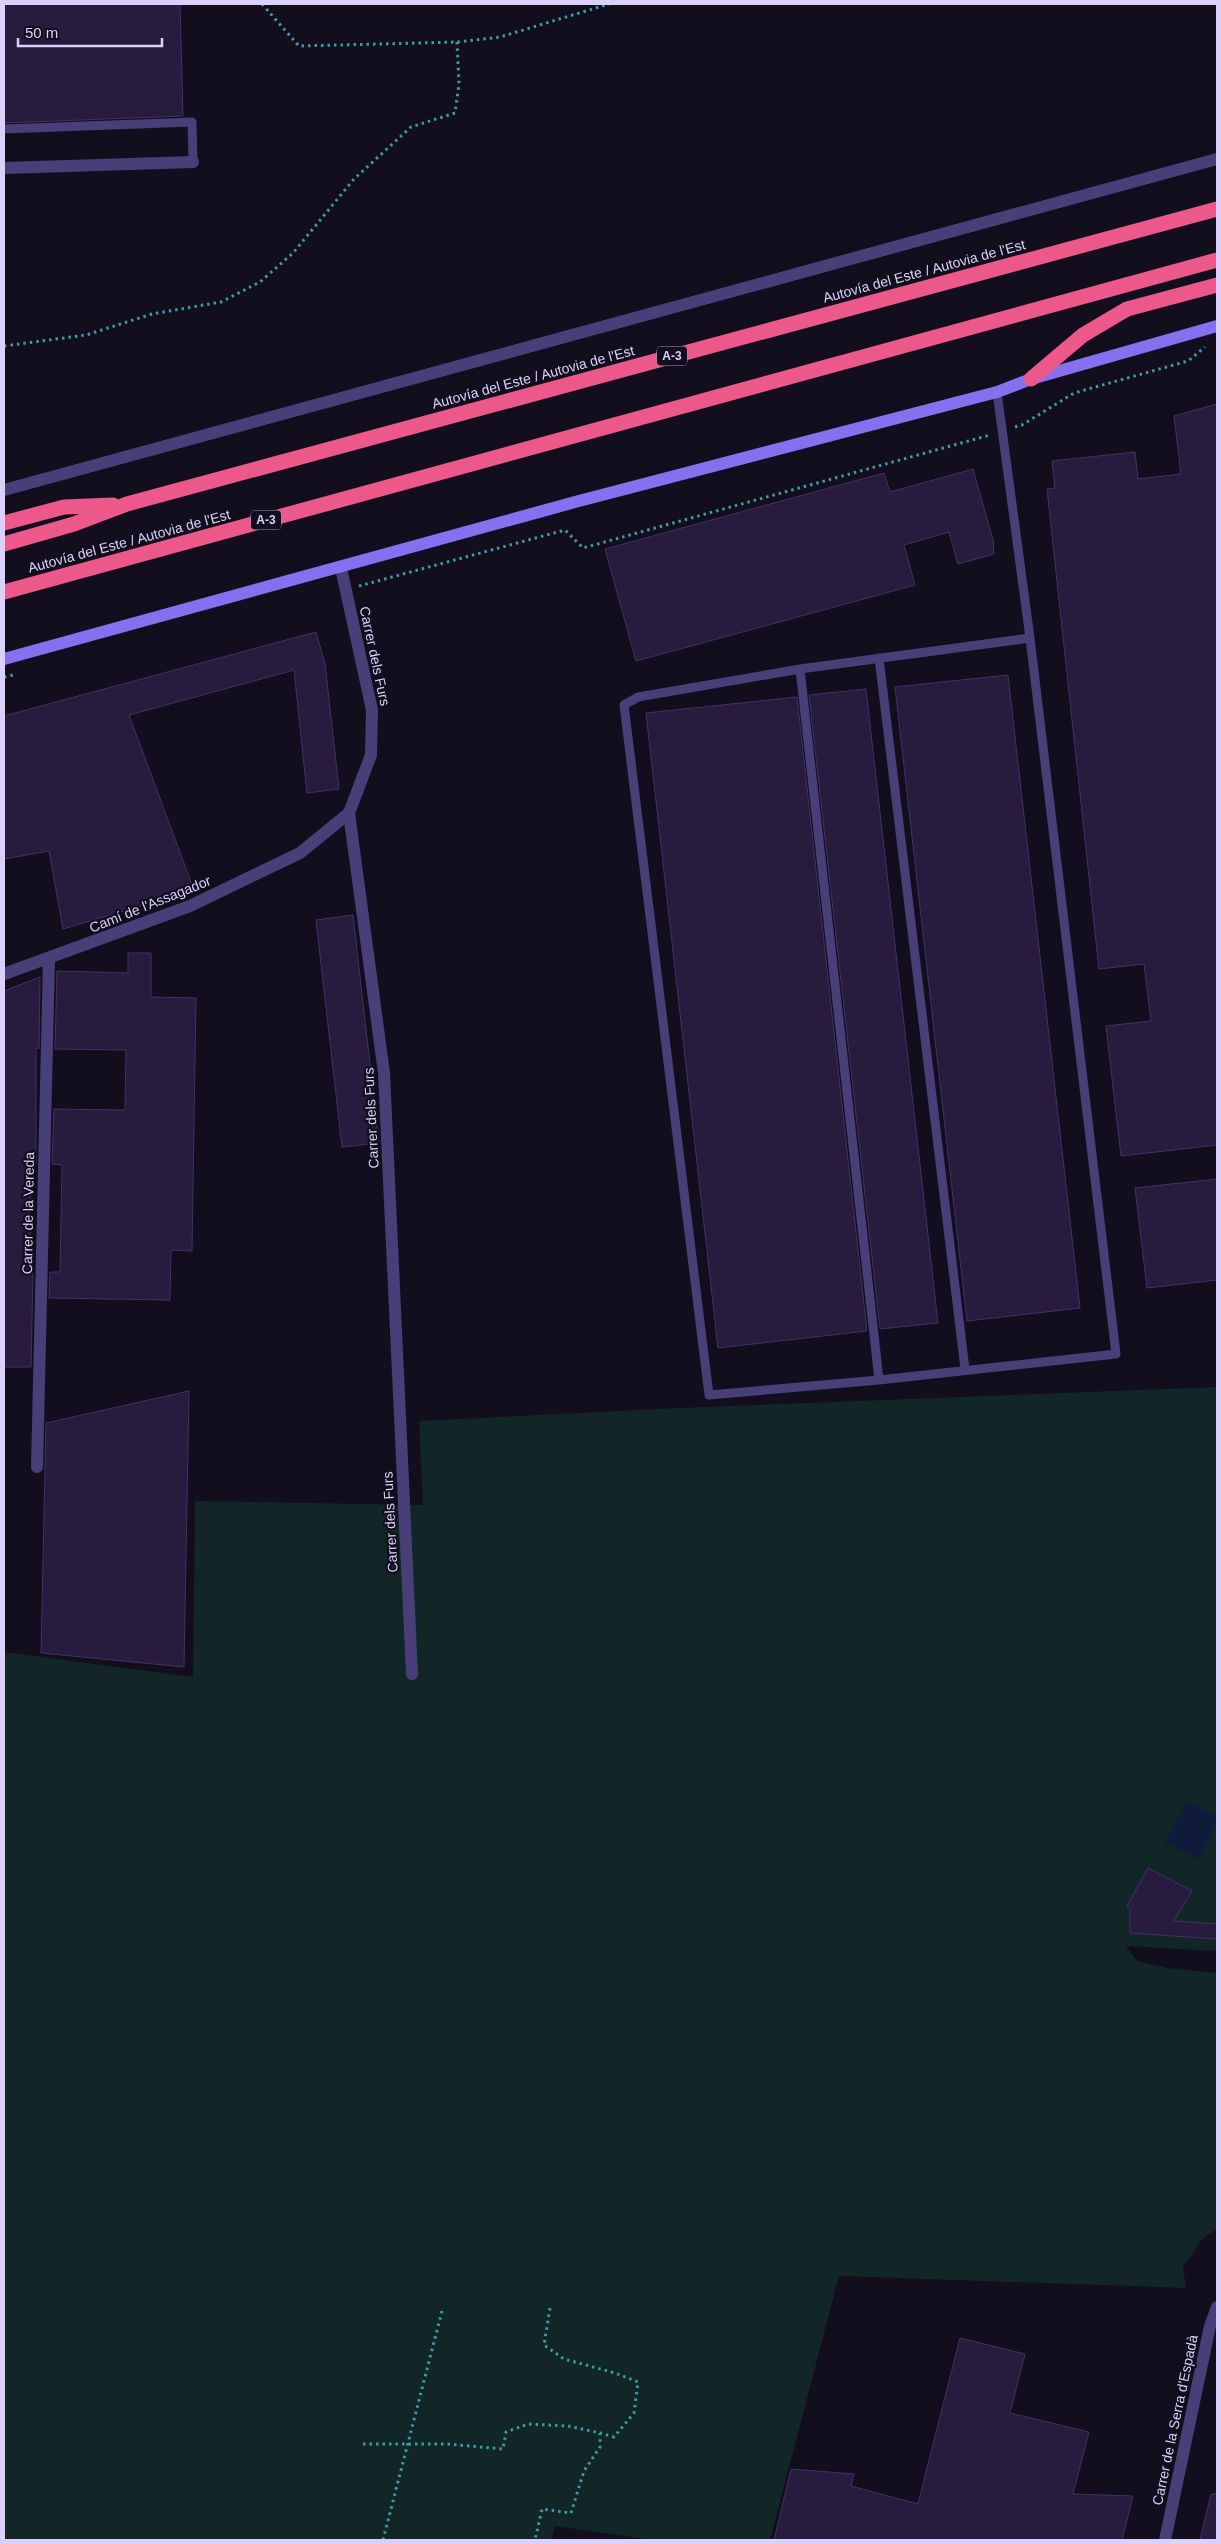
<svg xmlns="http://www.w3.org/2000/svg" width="1221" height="2544" viewBox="0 0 1221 2544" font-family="Helvetica,sans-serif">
<rect width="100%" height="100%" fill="#130e1e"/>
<path fill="#122527" d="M1217 1387V1951L1126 1946 1137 1961 1167 1968 1217 1973V2229L1203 2238 1183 2267 1186 2288 839 2276 770 2540H652L555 2526 551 2540H4V1652L193 1677 195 1501 423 1505 419 1421 679 1408Z"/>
<path fill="#101a3b" d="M1187 1801 1217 1816V1824L1199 1859 1165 1842Z"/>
<path fill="#271c3d" stroke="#433166" d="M4 4H180L183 116 4 123Z
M1217 404V1145L1121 1156 1106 1026 1151 1021 1144 964 1099 969 1047 489 1055 488 1052 461 1135 452 1138 479 1181 474 1174 416Z
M973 469 993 540 994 554 958 564 949 532 904 545 915 585 636 661 605 549 884 473 890 492Z
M316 632 325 664 339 789 307 793 294 670 129 715 194 890 63 929 49 851 4 859V716Z
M1008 675 1080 1308 967 1321 895 687Z
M866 689 938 1323 880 1329 809 695Z
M797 697 867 1331 718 1348 646 713Z
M353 915 379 1143 342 1147 316 920Z
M128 953H151V997L196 998 192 1251 171 1250 170 1300 49 1298 50 1272H60L62 1165 52 1164 54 1109 125 1110 126 1050 55 1049 57 971 128 973Z
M40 977 39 1049 36 1048V1164H31L30 1272H33L31 1367H4V991Z
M1217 1179V1280L1147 1288 1135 1188Z
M189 1391 184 1667 41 1653 46 1423Z
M1148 1868 1192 1891 1174 1921 1217 1924V1939L1130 1933V1908L1127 1906Z
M960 2338 1025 2354 1010 2413 1089 2432 1073 2494 1133 2496 1122 2540H774L791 2469 854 2474 851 2486 918 2504Z
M1211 2494H1217V2540H1200Z"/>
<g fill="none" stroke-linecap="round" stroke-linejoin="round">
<path stroke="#3a9ca4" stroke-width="3" stroke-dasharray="2.5 4" stroke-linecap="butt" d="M262 4 299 46 457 42 500 37 609 4
M4 346 86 335 152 314 221 302 260 282 293 253 354 179 411 127 455 113 459 84 457 42
M1015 427 1022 425 1074 393 1188 361 1205 347
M359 586 565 530 583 548 990 435
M4 677 13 675
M550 2308 544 2345 564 2359 615 2373 638 2382 634 2413 614 2437 600 2433
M363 2444H447L503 2449 506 2432 528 2424 568 2426 600 2433V2447L584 2471 571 2513 542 2509 535 2540
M383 2540 442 2311"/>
<path stroke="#483e78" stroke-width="9" d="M4 129 192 122 193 162
M997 392 1030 638 1116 1354 879 1380 709 1395 624 705 638 697 800 669 1030 638
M879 658 965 1369
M800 669 879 1380"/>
<path stroke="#483e78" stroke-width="12" d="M4 168 193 162
M4 490 1217 159
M341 568 372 710 371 755 349 813 384 1073 412 1674
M4 974 190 906 300 853 349 813
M37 1467 49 959
M1165 2540 1210 2326 1217 2307"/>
<path stroke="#8571f0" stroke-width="12" d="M4 659 575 502 997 392 1031 379 1217 326"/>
<path stroke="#ed588b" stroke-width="15" d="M1031 379 1083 335 1127 309 1217 285
M4 523 64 507 113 505
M4 544 74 524 127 504 1217 209
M4 592 1217 260"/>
</g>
<g text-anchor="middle" stroke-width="4.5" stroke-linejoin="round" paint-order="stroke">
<g fill="#130e1e" stroke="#9e96b8" stroke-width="1">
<rect x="657" y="346.5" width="30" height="19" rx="4"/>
<rect x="251" y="510.5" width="30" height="19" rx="4"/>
</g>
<g font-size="12" font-weight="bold" fill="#dad0fa">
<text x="672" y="360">A-3</text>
<text x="266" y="524">A-3</text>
</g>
<g font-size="14" fill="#dad0fa" stroke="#130e1e">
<text transform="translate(924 271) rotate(-15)" y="5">Autovía del Este / Autovia de l'Est</text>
<text transform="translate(533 377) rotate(-15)" y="5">Autovía del Este / Autovia de l'Est</text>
<text transform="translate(129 541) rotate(-15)" y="5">Autovía del Este / Autovia de l'Est</text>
<text transform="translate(375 656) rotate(78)" y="5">Carrer dels Furs</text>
<text transform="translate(150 904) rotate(-22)" y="5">Camí de l'Assagador</text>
<text transform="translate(371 1118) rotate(-93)" y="5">Carrer dels Furs</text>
<text transform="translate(28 1213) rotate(-89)" y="5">Carrer de la Vereda</text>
<text transform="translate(390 1522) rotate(-93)" y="5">Carrer dels Furs</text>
<text transform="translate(1175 2420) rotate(-78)" y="5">Carrer de la Serra d'Espadà</text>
</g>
</g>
<rect width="1221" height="2544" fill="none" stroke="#dad0fa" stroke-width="10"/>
<path d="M18 38v8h144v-8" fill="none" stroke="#dad0fa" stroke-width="2.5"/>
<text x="25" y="38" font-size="15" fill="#dad0fa" stroke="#130e1e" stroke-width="4" paint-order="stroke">50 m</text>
</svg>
